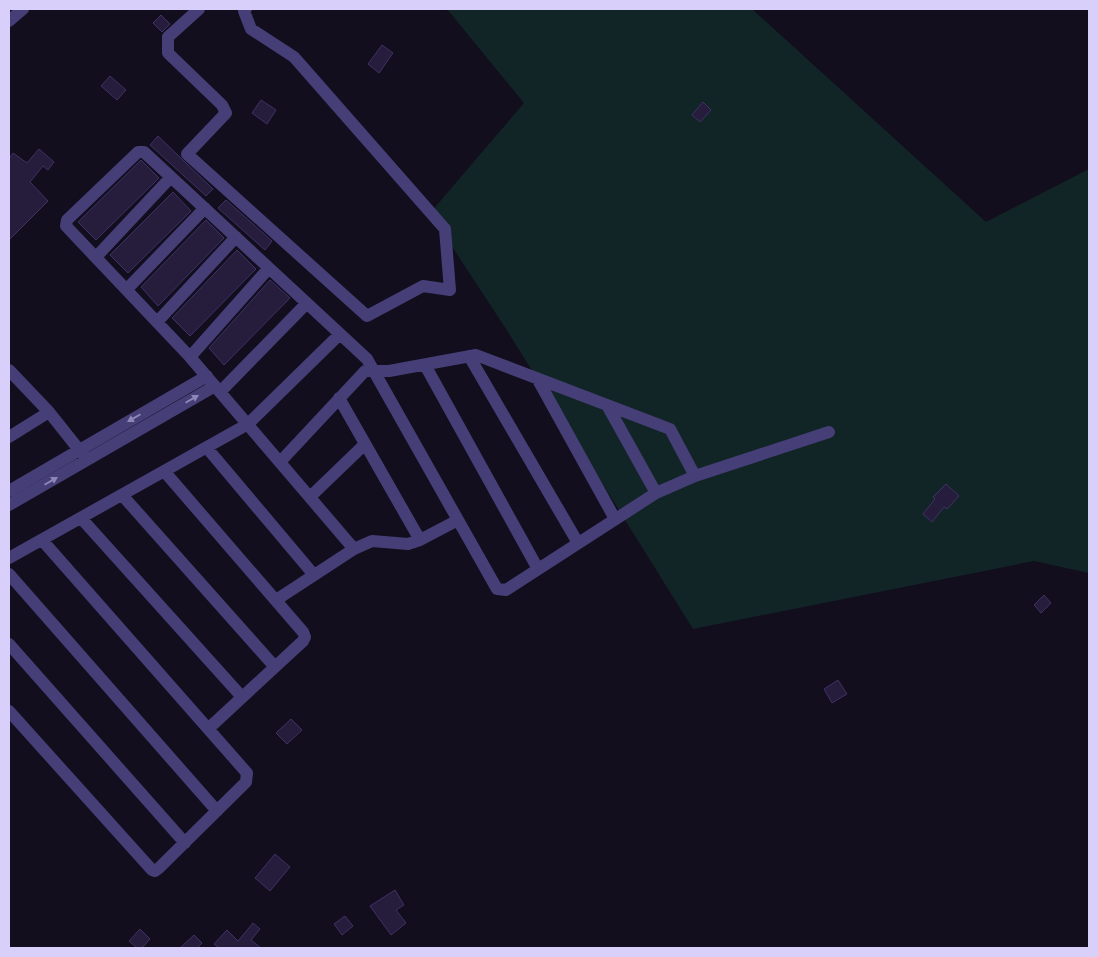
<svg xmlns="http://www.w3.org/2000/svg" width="1098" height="957" viewBox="0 0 1098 957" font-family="'Open Sans',sans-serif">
<rect width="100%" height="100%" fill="#120e1d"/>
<path fill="#122526" d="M447 9H752L986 222 1089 169V573L1034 561 693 629 508 332 430 213 524 103Z"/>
<path fill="#261c3c" stroke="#403166" d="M161 15 170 24 162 32 153 23Z
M382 45 393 53 379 73 368 64Z
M110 76 126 90 117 100 101 86Z
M261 100 276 110 267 124 252 113Z
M703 102 711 110 700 122 692 115Z
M158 136 213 189 206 196 150 145Z
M39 149 54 162 48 170 43 166 30 182 48 201 9 240V159L13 153 27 163Z
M141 160 159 178 96 240 78 222Z
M173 192 191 211 128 273 110 255Z
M226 200 272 241 265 250 218 208Z
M206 220 224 238 158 306 141 287Z
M237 250 256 269 190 336 172 318Z
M270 280 290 298 224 365 209 348Z
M946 484 959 496 947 509 944 507 932 522 923 514 935 499 933 497Z
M1044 595 1051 603 1041 613 1034 605Z
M838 680 847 694 832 703 824 689Z
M291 719 302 730 287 744 276 733Z
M275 854 290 867 270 891 255 878Z
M395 890 404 905 396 910 406 923 391 935 370 906Z
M345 916 353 926 342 935 334 924Z
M253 923 260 929 251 940 261 948H219L214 944 227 930 238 941Z
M140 929 150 939 142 948H137L129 941Z
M194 935 202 943 197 948H180Z"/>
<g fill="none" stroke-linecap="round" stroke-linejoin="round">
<path stroke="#463e77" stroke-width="12" d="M199 9 168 37V53L222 105 226 113 187 154 367 316 423 286 450 290 445 229 294 57 251 29 244 11 246 9
M9 21 23 9
M96 257 171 177
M127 289 205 208
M158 321 236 237
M469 356 578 543
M190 357 269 268
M425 365 538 569
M9 370 49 412 84 456
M537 378 615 519
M220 392 307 303
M339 398 420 540
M607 405 656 493
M9 437 49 412
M207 448 314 575
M280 462 365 371H389L476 355 670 429 695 476
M164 471 303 632 305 637 303 641 208 729
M9 491 207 376
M122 495 275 667
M310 497 365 444
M9 505 215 386
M81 518 242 697
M354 549 190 357 66 226 67 220 138 152H144L367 359 497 589 506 590 656 493 695 476 829 432
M9 558 248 424 340 334
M9 574 217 811
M276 600 354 549 372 541 408 544 420 540 458 520
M9 644 185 843
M9 711 152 870 155 871 159 868 246 782 247 773 42 540"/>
</g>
<defs><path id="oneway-solid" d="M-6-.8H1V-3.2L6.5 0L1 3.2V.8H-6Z" transform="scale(1.25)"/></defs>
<g fill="#8f86b8">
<use href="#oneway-solid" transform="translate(192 399) rotate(-30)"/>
<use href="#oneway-solid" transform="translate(134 418) rotate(150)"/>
<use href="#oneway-solid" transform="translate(51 481) rotate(-30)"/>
</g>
<rect width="1098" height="957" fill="none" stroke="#d8cffa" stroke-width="20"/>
</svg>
